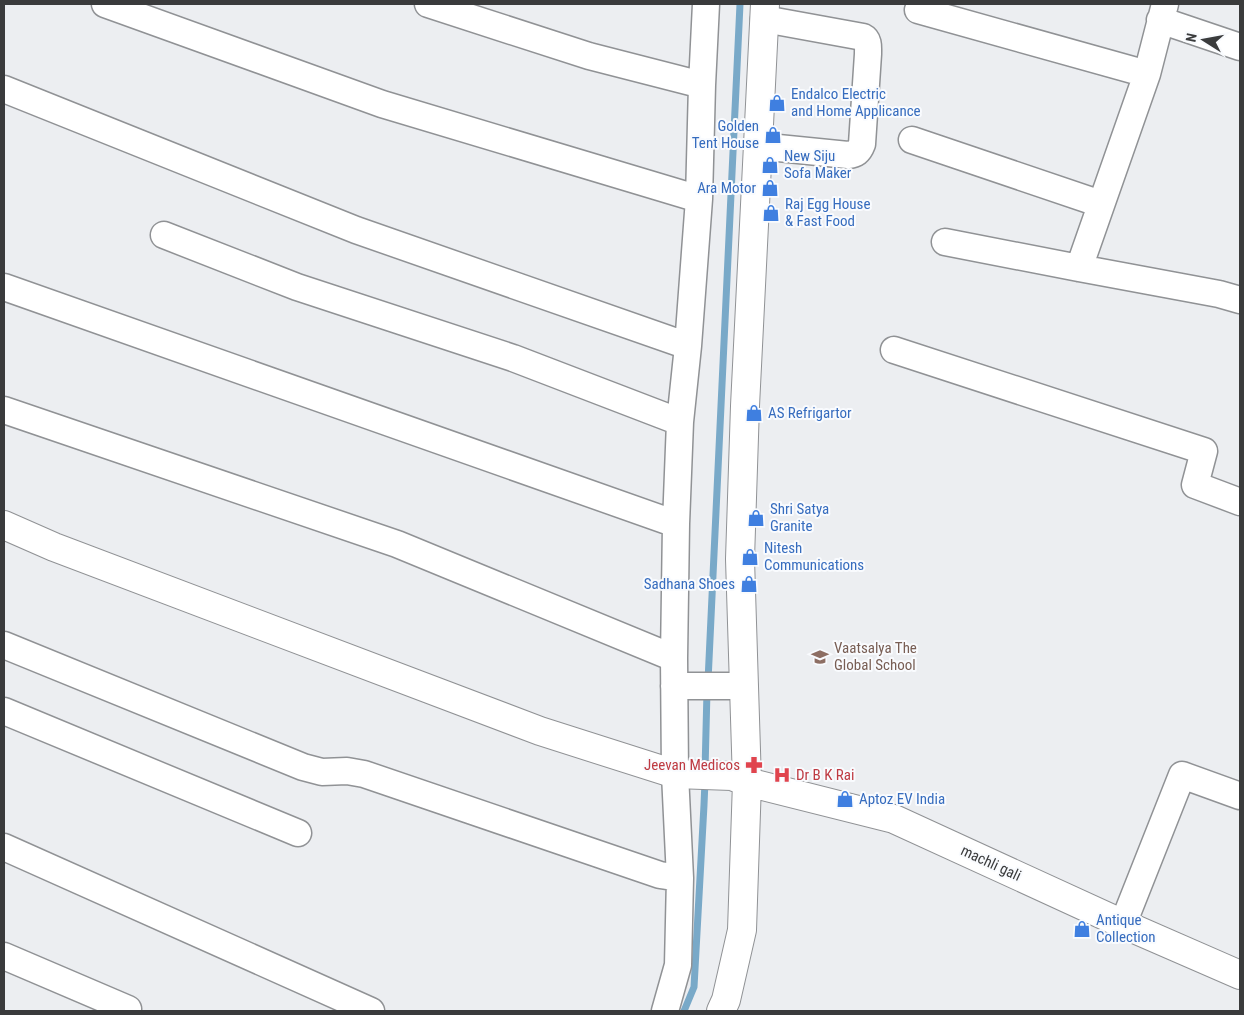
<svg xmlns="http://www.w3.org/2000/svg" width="1244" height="1015" viewBox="0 0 1244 1015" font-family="'Roboto Condensed',sans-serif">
<rect width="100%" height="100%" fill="#eceef1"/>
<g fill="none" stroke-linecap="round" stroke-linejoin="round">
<path stroke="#79a9c8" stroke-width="7" d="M708 681 740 4
M705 771 707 691
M684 1011 694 987 704 805 705 781"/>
<g stroke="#909295" stroke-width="29">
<path id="minor" d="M105 4 382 104 699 199
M428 4 589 56 702 85
M918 10 1147 74
M1160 20 1240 47
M4 89 356 230 688 346
M912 140 1101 204
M758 146 848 155C856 154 859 152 862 144L868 54C868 47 869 40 863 37L764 19
M164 235 297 287 513 358 680 422
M945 242 1079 268 1219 294 1240 300
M1079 268 1147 74 1165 4
M4 287 676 524
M894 350 1204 451 1195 485 1240 502
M4 410 397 544 674 658
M4 645 303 767 322 772 347 771 364 774 660 875 680 878
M674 686H744
M4 711 298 833
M4 847 371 1011
M1123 924 1182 775 1240 796
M4 956 128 1009
M665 1011 678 965 680 878 675 774 674 658 676 524 680 422 688 346 699 199 702 85 706 4"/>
</g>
<g stroke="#909295" stroke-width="30">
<path id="tertiary" d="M4 525 54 547 540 731 675 774 732 776 747 782 894 819 1123 924 1240 975
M721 1011 726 1000 742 930 747 782 740 559 745 406 765 4"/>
</g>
<use href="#minor" stroke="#fff" stroke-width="26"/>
<use href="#tertiary" stroke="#fff" stroke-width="28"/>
</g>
<defs>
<g id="shop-bare" transform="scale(1.35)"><path d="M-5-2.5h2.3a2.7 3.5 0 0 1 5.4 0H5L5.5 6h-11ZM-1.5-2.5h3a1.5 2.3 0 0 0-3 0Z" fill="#3f7fe0" stroke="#f9fbfe" stroke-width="2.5" paint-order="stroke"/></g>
<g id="school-bare" transform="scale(1.35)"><path d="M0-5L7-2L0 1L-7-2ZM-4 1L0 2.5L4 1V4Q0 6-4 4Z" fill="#8d6e63" stroke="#f9fbfe" stroke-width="2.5" paint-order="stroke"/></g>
<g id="pharmacy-bare" transform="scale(1.35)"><path d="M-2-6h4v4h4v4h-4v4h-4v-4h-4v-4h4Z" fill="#e0444e" stroke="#f9fbfe" stroke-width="2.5" paint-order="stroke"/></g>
<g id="hospital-bare" transform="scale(1.35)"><path d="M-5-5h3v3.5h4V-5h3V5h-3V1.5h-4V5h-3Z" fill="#e0444e" stroke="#f9fbfe" stroke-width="2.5" paint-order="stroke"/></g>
</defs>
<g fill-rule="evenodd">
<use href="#shop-bare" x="777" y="103"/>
<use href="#shop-bare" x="773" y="135"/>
<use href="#shop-bare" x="770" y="165"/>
<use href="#shop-bare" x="770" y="188"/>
<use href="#shop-bare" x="771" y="213"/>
<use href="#shop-bare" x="754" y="413"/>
<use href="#shop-bare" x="756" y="518"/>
<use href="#shop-bare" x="750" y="557"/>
<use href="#shop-bare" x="749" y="584"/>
<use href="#school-bare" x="820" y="657"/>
<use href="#pharmacy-bare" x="754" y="765"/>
<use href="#hospital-bare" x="782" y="775"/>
<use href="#shop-bare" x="845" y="799"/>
<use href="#shop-bare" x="1082" y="929"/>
</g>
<g text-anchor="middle" stroke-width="4" stroke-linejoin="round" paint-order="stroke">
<g font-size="15" fill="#366cbe" stroke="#f9fbfe" text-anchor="start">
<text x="791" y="99">Endalco Electric<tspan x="791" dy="17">and Home Applicance</tspan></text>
<text x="759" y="131" text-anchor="end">Golden<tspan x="759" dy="17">Tent House</tspan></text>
<text x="784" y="161">New Siju<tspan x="784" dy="17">Sofa Maker</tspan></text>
<text x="756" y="193" text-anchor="end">Ara Motor</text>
<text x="785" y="209">Raj Egg House<tspan x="785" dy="17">&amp; Fast Food</tspan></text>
<text x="768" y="418">AS Refrigartor</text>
<text x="770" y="514">Shri Satya<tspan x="770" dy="17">Granite</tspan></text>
<text x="764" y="553">Nitesh<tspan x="764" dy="17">Communications</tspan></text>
<text x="735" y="589" text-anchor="end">Sadhana Shoes</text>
<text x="859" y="804">Aptoz EV India</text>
<text x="1096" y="925">Antique<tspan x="1096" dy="17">Collection</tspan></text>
</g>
<g font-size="15" fill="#785e54" stroke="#f9fbfe" text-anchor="start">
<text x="834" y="653">Vaatsalya The<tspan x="834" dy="17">Global School</tspan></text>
</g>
<g font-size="15" fill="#be3a42" stroke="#f9fbfe" text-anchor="end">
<text x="740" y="770">Jeevan Medicos</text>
<text x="796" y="780" text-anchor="start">Dr B K Rai</text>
</g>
<g font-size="15" fill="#3a3b3c" stroke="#f9fbfe">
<text transform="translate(991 863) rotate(25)" y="5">machli gali</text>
</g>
</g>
<rect width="1244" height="1015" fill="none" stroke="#3a3b3c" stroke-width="10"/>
<g transform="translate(1204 40) rotate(281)" stroke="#f9fbfe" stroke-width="4" paint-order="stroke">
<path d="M0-4L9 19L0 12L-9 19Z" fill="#3a3b3c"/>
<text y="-8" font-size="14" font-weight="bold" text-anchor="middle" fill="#3a3b3c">N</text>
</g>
</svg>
